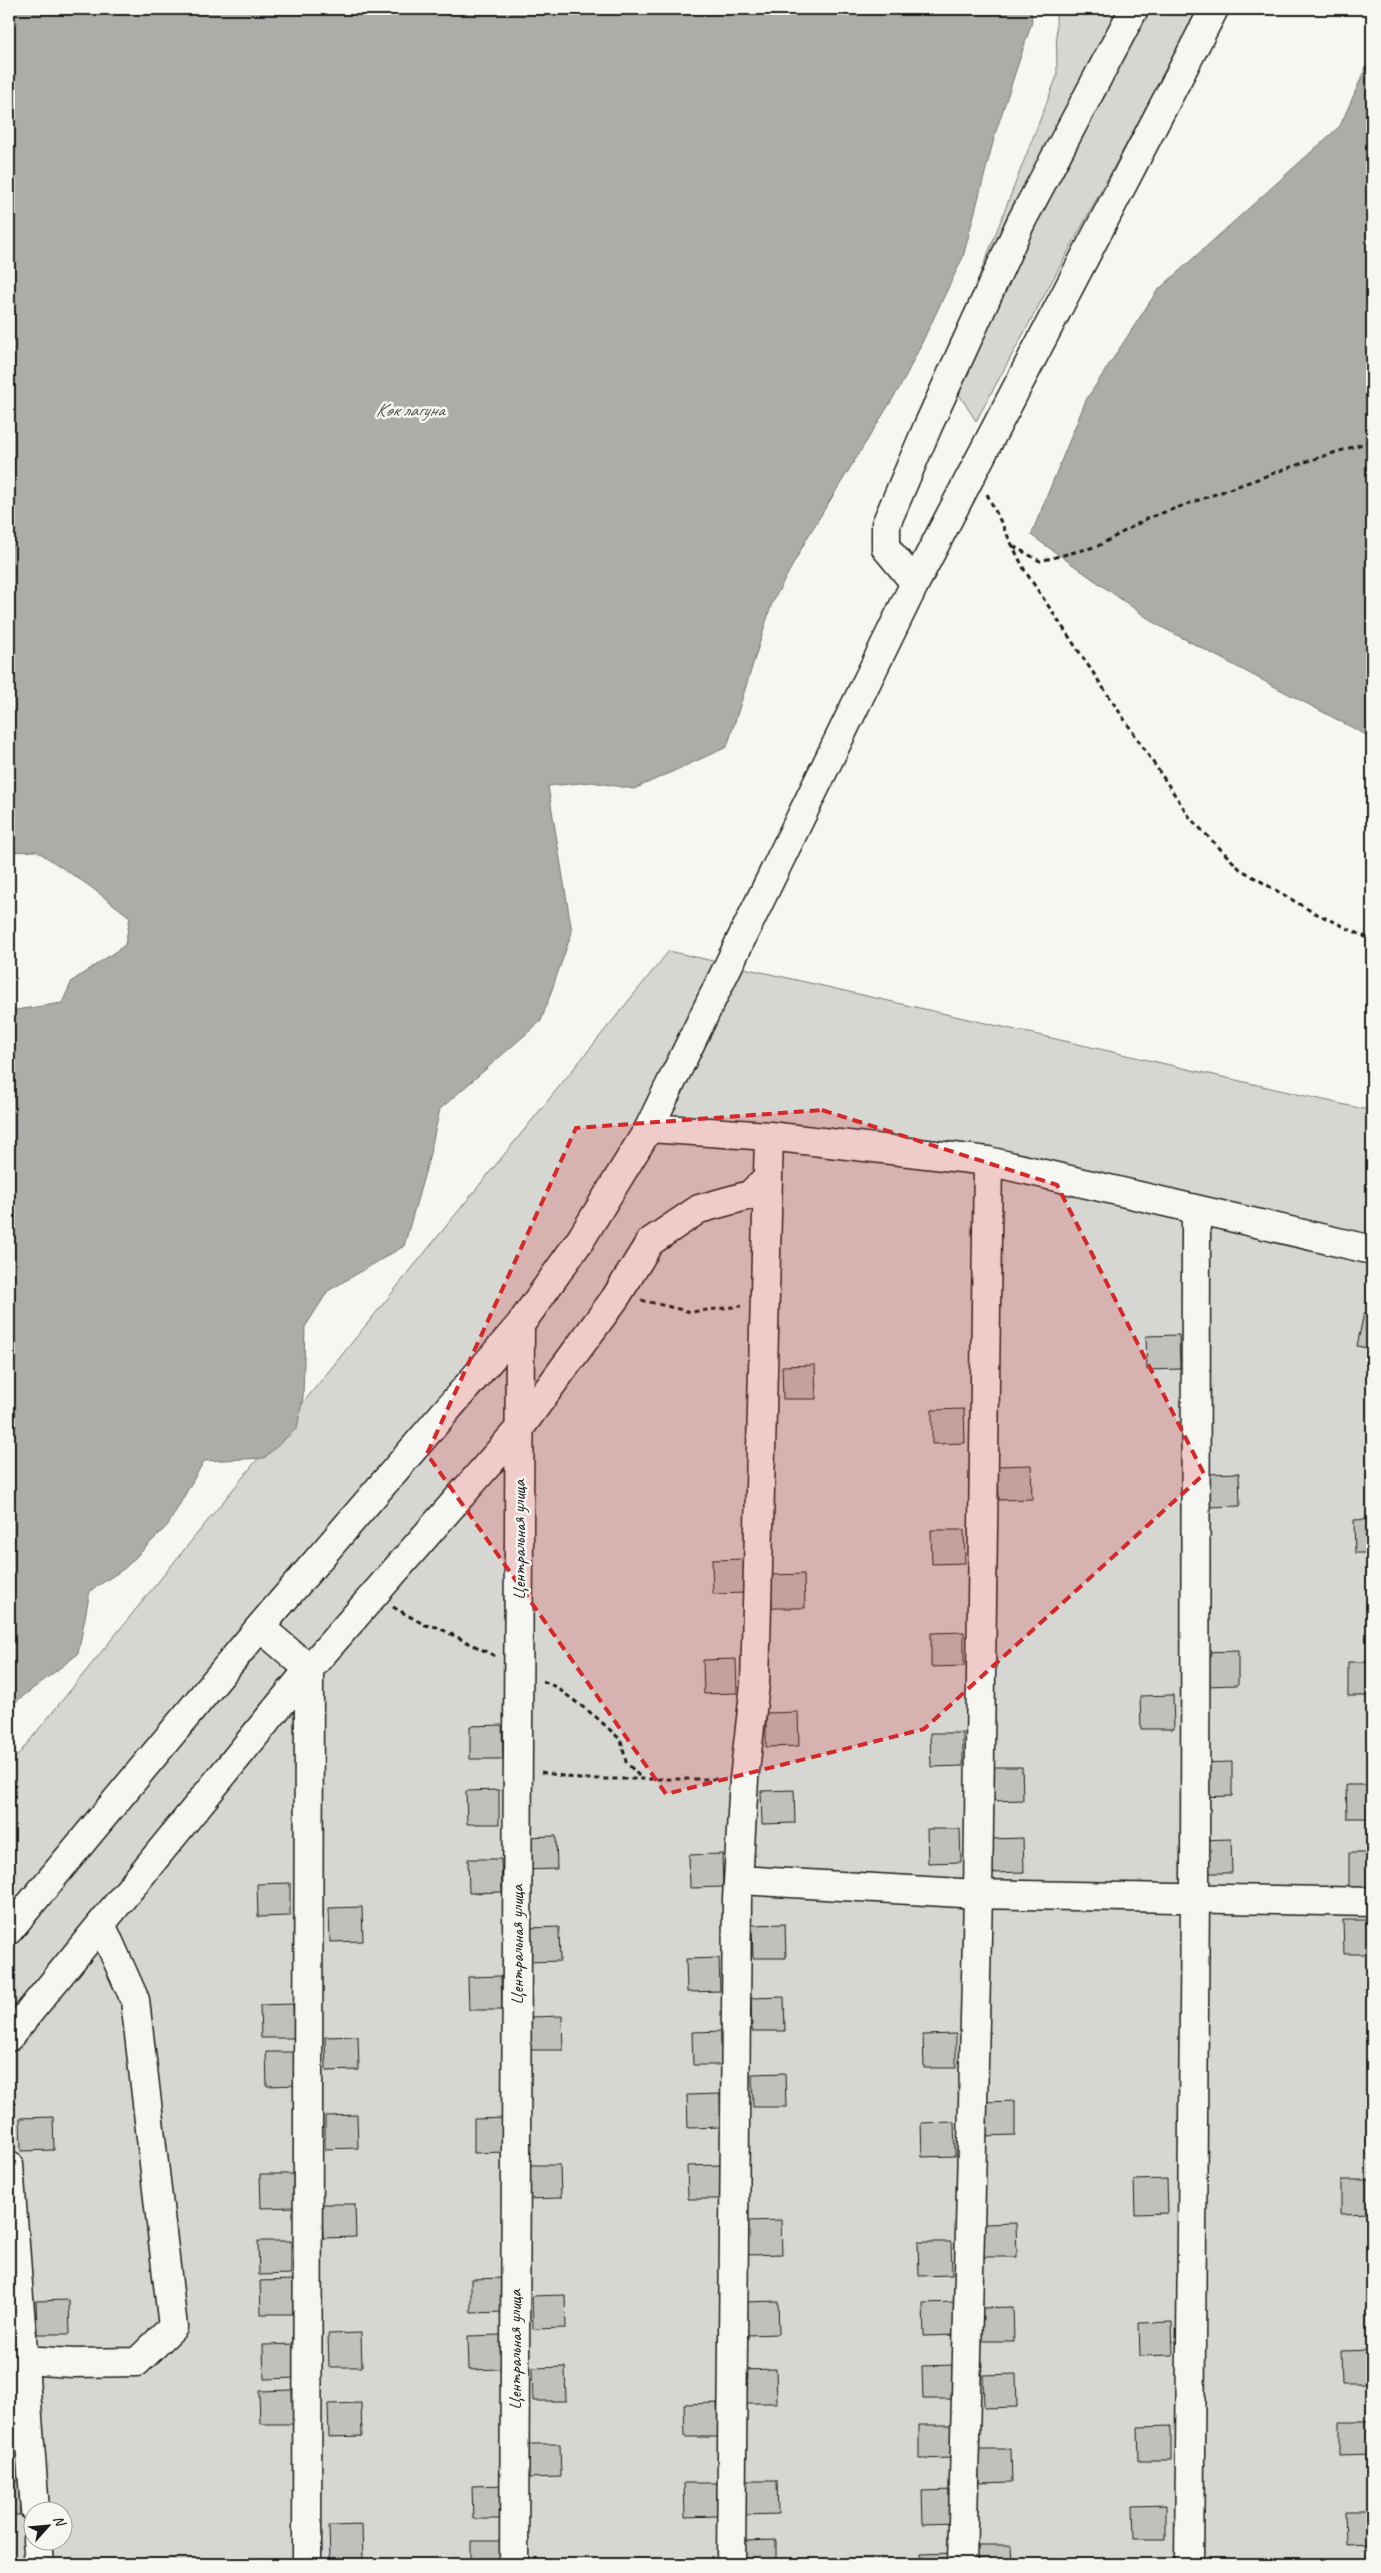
<svg xmlns="http://www.w3.org/2000/svg" width="1381" height="2573" viewBox="0 0 1381 2573" font-family="Caveat,sans-serif">
<rect width="100%" height="100%" fill="#f6f6f2"/>
<filter id="ink" filterUnits="userSpaceOnUse"><feTurbulence type="fractalNoise" baseFrequency=".02" numOctaves="2"/><feDisplacementMap in="SourceGraphic" scale="10" xChannelSelector="R" yChannelSelector="G"/><feConvolveMatrix kernelMatrix="1 2 1 2 8 2 1 2 1" color-interpolation-filters="sRGB"/></filter>
<g filter="url(#ink)">
<path fill="#d6d6d2" stroke="#797977" fill-rule="evenodd" d="M1056 9H1197L1170 64 976 421 943 369 1057 76Z
M669 951 1372 1111V2564H9V1766ZM32 2510H62V2540H32Z"/>
<path fill="#acaca9" stroke="#727271" d="M9 9H1031L1032 22 996 131 963 257 903 382 810 533 772 603 727 747 634 789 592 782 548 786 572 932 541 1021 440 1109 428 1162 404 1246 328 1291 305 1327 303 1397 297 1428 264 1458 204 1461 168 1525 125 1568 90 1591 78 1654 9 1707V1011L62 1003 72 981 125 945 130 917 88 885 37 851 9 852Z
M1372 54V738L1156 624 1031 535 1086 400 1157 291 1340 126Z"/>
<path fill="#c0c0bd" stroke="#1c1c1c" d="M1364 1313 1372 1315V1349L1357 1346Z
M1179 1335 1180 1369 1147 1370 1146 1336Z
M815 1365 816 1399H783L782 1366Z
M964 1409 965 1443 932 1444V1410Z
M1031 1465 1032 1499 999 1500 998 1466Z
M1239 1473 1240 1506 1207 1507 1206 1474Z
M1372 1519V1553H1355L1354 1520Z
M931 1530H964L965 1563 932 1564Z
M745 1559 746 1593 713 1594 712 1560Z
M804 1574 805 1608H772L771 1575Z
M964 1632V1666L931 1667V1633Z
M1238 1651V1685L1206 1686 1205 1652Z
M736 1659 737 1693 704 1694 703 1660Z
M1348 1662H1372V1696H1348Z
M1173 1695 1174 1729H1141L1140 1696Z
M798 1712 799 1746 766 1747V1713Z
M502 1725 503 1759H470V1726Z
M930 1733H963V1766L931 1767Z
M1232 1762V1796L1199 1797V1763Z
M990 1767H1022L1023 1800 990 1801Z
M1346 1785H1372V1818H1347Z
M499 1790V1824H467L466 1791Z
M794 1790 795 1823 762 1824 761 1791Z
M927 1829H960L961 1862 928 1863Z
M556 1836 557 1869 524 1870 523 1837Z
M1023 1838 1024 1872 991 1873V1839Z
M1231 1839 1232 1873H1199L1198 1840Z
M1349 1853H1372V1887H1349Z
M722 1854 723 1887 690 1888 689 1855Z
M468 1859H501L502 1892 469 1893Z
M290 1883V1916L258 1917 257 1884Z
M362 1907 363 1941 330 1942 329 1908Z
M1343 1920H1372V1954H1344Z
M785 1924 786 1958H753L752 1925Z
M559 1927 560 1961 527 1962 526 1928Z
M719 1958 720 1991 687 1992 686 1959Z
M501 1976 502 2010H469L468 1977Z
M784 1997 785 2031H752L751 1998Z
M293 2004 294 2038H261L260 2005Z
M562 2016 563 2050H530L529 2017Z
M725 2031 726 2065H693L692 2032Z
M956 2034V2068H924L923 2035Z
M358 2036 359 2070 326 2071 325 2037Z
M266 2052H299L300 2085 267 2086Z
M785 2073 786 2107H753L752 2074Z
M720 2094 721 2127 688 2128 687 2095Z
M1015 2101V2135L982 2136 981 2102Z
M357 2115 358 2148 325 2149V2116Z
M53 2117 54 2150 21 2151 20 2118Z
M506 2118 507 2152 474 2153V2119Z
M954 2122 955 2156 922 2157 921 2123Z
M527 2165H560L561 2198 528 2199Z
M720 2165V2199H688L687 2166Z
M260 2174H293L294 2207 261 2208Z
M1167 2179 1168 2213 1135 2214 1134 2180Z
M1341 2180H1372V2213L1341 2214Z
M322 2204H355L356 2237 323 2238Z
M781 2220 782 2254 748 2255V2221Z
M1016 2223 1017 2257H984V2224Z
M258 2241H291V2274L259 2275Z
M918 2242H951L952 2275 919 2276Z
M503 2278 504 2312 471 2313V2279Z
M293 2280 294 2314H261L260 2281Z
M565 2295 566 2328 533 2329 532 2296Z
M69 2300 70 2334H37L36 2301Z
M778 2301 779 2334 746 2335 745 2302Z
M956 2302 957 2335 924 2336 923 2303Z
M1013 2307 1014 2341H981L980 2308Z
M1172 2322 1173 2355 1140 2356 1139 2323Z
M361 2333 362 2367H329L328 2334Z
M501 2335 502 2369 469 2370 468 2336Z
M296 2344 297 2378 264 2379 263 2345Z
M1372 2350V2384H1342L1341 2351Z
M955 2365 956 2399H923L922 2366Z
M565 2367 566 2401H533L532 2368Z
M776 2369 777 2403H744L743 2370Z
M1016 2374 1017 2407 984 2408 983 2375Z
M292 2390 293 2424H260L259 2391Z
M361 2403 362 2436 329 2437 328 2404Z
M717 2403 718 2437H685L684 2404Z
M1340 2422H1372V2455L1340 2456Z
M919 2425H952V2458L919 2459Z
M1171 2426V2460H1139L1138 2427Z
M528 2444H560L561 2477 528 2478Z
M978 2449H1011L1012 2482 979 2483Z
M9 2481H19L20 2515H9Z
M744 2481H777L778 2514 745 2515Z
M684 2483H717V2516L685 2517Z
M505 2485 506 2519H473L472 2486Z
M955 2490 956 2523 923 2524 922 2491Z
M1166 2505V2539H1134L1133 2506Z
M1345 2511H1372V2544L1346 2545Z
M362 2525 363 2559 330 2560 329 2526Z
M776 2540V2564H744L743 2541Z
M471 2541H503L504 2564H471Z
M978 2545H1011L1012 2564H979Z
M954 2553 955 2564H922L921 2554Z"/>
<g fill="none" stroke-linecap="round" stroke-linejoin="round">
<g stroke="#1c1c1c" stroke-width="31">
<path id="minor" d="M915 583 886 548V524L928 426 1021 222 1134 9
M649 1128 769 1136 988 1161 1372 1250
M260 1627 309 1669 307 2564
M739 1880 978 1894 1372 1902
M9 1930 260 1627 520 1325 581 1239 649 1128 915 583 1214 9
M9 2037 309 1669 519 1429 616 1297 650 1242 699 1209 750 1195 766 1179
M9 2165 35 2510
M23 2360 74 2363 137 2362 173 2327 135 2000 101 1924
M37 2540 39 2564
M514 2564 520 1325
M731 2564 737 1899 744 1779 755 1684 769 1136
M962 2564 978 1894 988 1161
M1189 2564 1195 1899 1196 1210"/>
</g>
<path stroke="#1c1c1c" stroke-width="3" stroke-dasharray="5 4" stroke-linecap="butt" d="M987 494 1025 571 1191 819 1240 869 1311 911 1372 940
M1013 546 1040 561 1098 546 1148 518 1311 460 1372 441
M641 1300 691 1312 741 1306
M393 1607 425 1625 437 1627 495 1656
M543 1681 556 1687 596 1717 621 1740 626 1762 641 1778
M541 1772 579 1779H719"/>
<use href="#minor" stroke="#f6f6f2" stroke-width="28"/>
</g>
</g>
<path fill="#d62828" fill-opacity="0.2" stroke="#d62828" stroke-width="4" stroke-dasharray="10 6" stroke-linejoin="round" d="M822 1110 1057 1185 1204 1474 924 1729 666 1794 427 1454 576 1128Z"/>
<g text-anchor="middle" stroke-width="5" stroke-linejoin="round" paint-order="stroke">
<g font-size="18" fill="#1c1c1c" stroke="#f6f6f2">
<text transform="translate(519 1540) rotate(-90)" y="6">Центральная улица</text>
<text transform="translate(517 1945) rotate(-90)" y="6">Центральная улица</text>
<text transform="translate(515 2350) rotate(-90)" y="6">Центральная улица</text>
</g>
<g font-size="19" font-style="italic" fill="#565654" stroke="#f6f6f2">
<text x="410" y="416">Көк лагуна</text>
</g>
</g>
<rect width="1381" height="2573" fill="none" stroke="#f6f6f2" stroke-width="30"/>
<rect x="15" y="15" width="1351" height="2543" fill="none" stroke="#1c1c1c" stroke-width="2" filter="url(#ink)"/>
<g transform="translate(48 2526) rotate(63)"><circle r="24" fill="#f6f6f2" stroke="#9f9f9c"/>
<path d="M0-4L9 19L0 12L-9 19Z" fill="#1c1c1c"/>
<text y="-8" font-size="14" font-weight="bold" text-anchor="middle" fill="#1c1c1c">N</text>
</g>
</svg>
